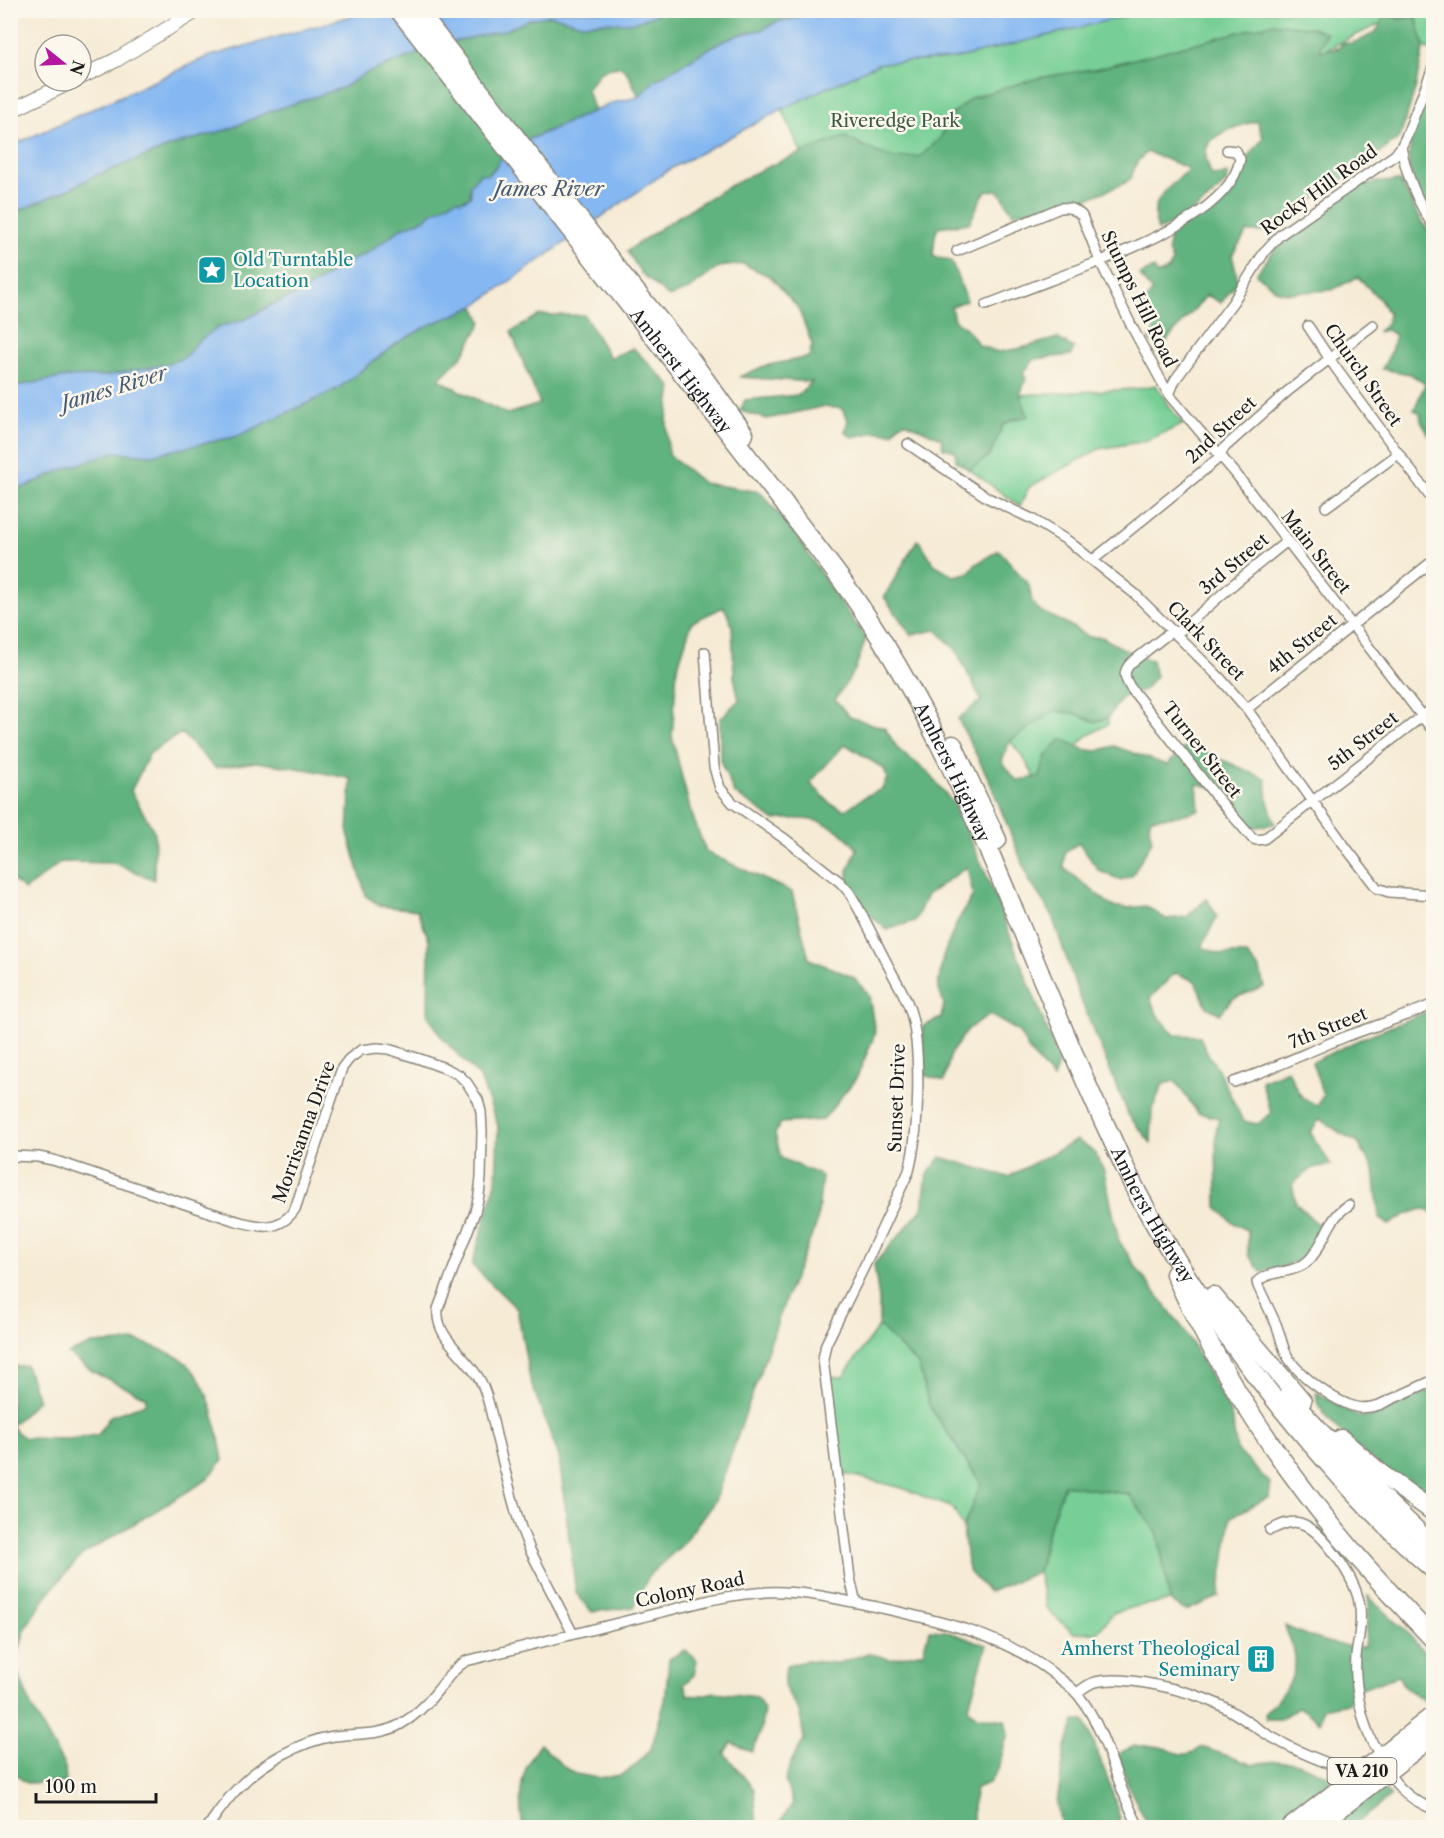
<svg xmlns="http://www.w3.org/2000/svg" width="1444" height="1838" viewBox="0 0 1444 1838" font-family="'Libre Caslon Text',serif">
<rect width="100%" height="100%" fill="#fbf7ec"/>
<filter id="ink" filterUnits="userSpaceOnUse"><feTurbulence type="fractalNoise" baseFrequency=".0167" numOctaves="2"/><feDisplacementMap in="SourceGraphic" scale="12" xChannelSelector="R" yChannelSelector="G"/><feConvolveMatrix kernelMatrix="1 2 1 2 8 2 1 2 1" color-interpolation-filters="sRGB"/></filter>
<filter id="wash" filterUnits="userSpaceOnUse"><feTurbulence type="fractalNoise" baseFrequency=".008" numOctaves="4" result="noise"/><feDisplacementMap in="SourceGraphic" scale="24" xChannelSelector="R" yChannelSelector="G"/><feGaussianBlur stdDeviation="1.35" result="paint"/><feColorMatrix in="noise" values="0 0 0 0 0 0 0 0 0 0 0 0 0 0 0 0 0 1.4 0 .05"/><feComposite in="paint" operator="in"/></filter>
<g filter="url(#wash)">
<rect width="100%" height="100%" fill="#f6ebd5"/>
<path fill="#77cf95" stroke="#4a7658" stroke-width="1.5" d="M1146 11H1433V52L1421 45 1417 17 1392 18 1291 66 824 204 782 109 880 63 953 59Z
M1156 385 1169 407 1184 424 1146 441 1099 449 1029 487 1020 506 970 470 990 455 1003 425 1012 420 1028 416 1020 395 1135 389Z
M1054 711 1074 713 1095 722 1108 718V724L1087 736 1077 746 1062 739 1046 755 1041 777 1035 778 1023 757 1010 741Z
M879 1326 919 1366 929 1405 981 1484 963 1528 953 1508 902 1488 841 1473 827 1376 843 1377Z
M1064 1485 1129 1494 1158 1534 1170 1601 1137 1606 1113 1613 1098 1632 1074 1633 1047 1610 1038 1572 1048 1530Z"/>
<path fill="#61b27e" stroke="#3e674d" stroke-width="1.5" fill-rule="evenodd" d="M664 11H811L794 19 776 22 762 30 742 34 717 44 654 81 639 97 628 74 622 67C598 68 600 72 587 90L594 111 525 141 448 42 506 30 530 19 551 15 582 24 639 21Z
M1384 15 1400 19 1416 17 1424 46 1415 90 1400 137 1370 161 1318 196 1273 232H1247L1232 255 1238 281 1221 303 1207 295 1163 345 1149 341C1159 322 1157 320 1143 305L1152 292 1140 275 1154 268 1157 275 1169 269 1172 261 1168 251 1170 234 1208 209 1237 186 1247 159 1263 138 1257 121C1243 125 1207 133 1206 152 1205 160 1209 169 1212 176L1228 174V180C1208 203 1186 218 1158 230 1146 199 1170 188 1188 170L1185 167 1147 152 1137 162 1131 178 1125 183 1072 205 1013 213C1006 205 1005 197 997 190L986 191C978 201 976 212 969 223L938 227 935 236 933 256 951 261 967 300 951 307 954 320 966 328 979 345 998 352 1022 348 1057 338 1074 348 1071 355 1035 359 1023 373 1026 379 1020 395 1028 416 1012 420 1003 425 990 455 970 470 956 461 955 451 943 448 941 438 905 422 898 425 893 433 876 432 852 437 845 432 848 419 841 408 821 407 767 419 740 411 745 400 798 395 812 382 739 377 764 366 809 357 812 344 798 308 771 277 743 264 719 267 688 290 669 297 641 273 627 251C664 225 701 201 741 180 774 162 810 149 845 137L876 152 895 158 921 156 941 137 948 118 971 98 1038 78 1099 68 1274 23 1312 28 1326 33 1319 51 1339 48 1342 43C1352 45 1372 36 1378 29 1381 25 1382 20 1384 15Z
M427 50 507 153C499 159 496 169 488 175L479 174 470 190V197L431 213 425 219 402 228 372 250 342 266 302 292 276 303 244 320 219 327 196 343 185 357 168 364 106 376 67 377 11 387V214L73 187 92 177 174 145 229 129 268 112 344 87 364 74Z
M1433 78V221C1425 206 1411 181 1409 165 1406 144 1426 99 1433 78Z
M1400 181 1422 221 1433 237V438L1430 437 1421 421 1420 413 1414 410 1425 384 1410 374 1382 369 1391 352 1395 335 1387 330 1377 332 1387 324 1388 313 1381 301 1358 277 1332 290 1288 293 1278 291 1256 274 1275 249 1304 225 1355 188 1377 182Z
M473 307 476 308 482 322 463 355 439 379 458 390 507 414 540 404 511 332 539 315H584L610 358 633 348 672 387 667 421 668 454 703 483 760 492 795 533 832 591 866 638 855 670 835 700 850 717 885 728 898 749 928 772 956 807 989 881 1059 1061 1053 1079 1030 1052 1018 1031 990 1015 969 1028 951 1053 944 1081 923 1075V1026L941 1018 944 1004 938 987 943 956 957 922 973 895 967 867 927 895 915 921 887 930 867 912 848 881V871L857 849C834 820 810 816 774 820L734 793 720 760V719L739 700 734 677 732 625 724 607 692 622 677 669 672 737 690 809 706 852 792 892 809 959 853 977 869 995 875 1034 857 1077 823 1120 781 1123 775 1134 781 1158 822 1176 817 1223 787 1295 715 1501 681 1546 650 1574 634 1607 592 1612 576 1593 559 1457 530 1380 517 1309 472 1265 496 1182 498 1126 480 1078 443 1039 428 1015 429 940 417 910 381 906 366 896 348 833 351 779 310 770 256 762 215 768 181 733 150 753 131 791 155 833 154 880 114 863 61 862 25 890 11 879 10 490 27 486 61 470 114 452 151 455 238 436 337 389 397 343 429 325ZM845 744 884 769 887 778 882 789 866 796 845 810 831 804 810 783Z
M917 540 921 543 934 564 954 576 968 573 976 564 999 550 1029 585 1032 602 1041 612 1064 622 1089 637H1102L1134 655 1152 660 1156 676 1144 690 1122 697 1108 718 1095 722 1074 713 1054 711 1010 741 1002 761 1016 780 1040 777 1046 755 1062 739 1083 749 1096 751 1114 746 1167 765 1188 744H1196L1209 754 1266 779 1268 801 1275 824 1250 828 1232 809 1216 788 1197 784 1199 810 1178 816 1151 818 1149 826 1152 841 1132 876 1121 880 1099 871 1079 843 1065 852 1064 868 1112 906 1127 908 1146 906 1166 919 1186 917 1207 899 1217 916 1202 947 1221 954H1246L1260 970 1264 987 1232 999 1220 1014 1207 1007 1195 981 1175 973 1150 998 1157 1014 1175 1035 1200 1036 1206 1051 1218 1069 1243 1121 1258 1124 1271 1113 1261 1081 1288 1070C1297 1089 1297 1099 1318 1105L1323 1095 1312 1062 1365 1037 1433 1009V1213L1422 1209 1407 1214 1389 1225 1379 1217 1374 1170 1358 1143 1339 1132 1320 1119 1310 1132 1331 1165 1313 1168 1292 1184 1296 1203 1320 1227C1310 1261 1293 1265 1261 1272L1248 1255V1231L1232 1222 1217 1207 1216 1132 1219 1118 1198 1113 1175 1081 1163 1084 1152 1109 1151 1143 1129 1116 1078 993 1051 913 1030 882 989 780 958 719 981 700 956 650 936 630 911 635 884 597Z
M1077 1140 1094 1152 1104 1171 1119 1241 1138 1270 1185 1331 1231 1414 1237 1450 1271 1484 1269 1497 1231 1517 1219 1597 1186 1611 1170 1601 1158 1534 1129 1494 1064 1485 1048 1530 1038 1572 989 1592 968 1571 963 1528 981 1483 929 1405 919 1366 879 1326V1299L874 1264 922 1209 927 1175 941 1157 1008 1177Z
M138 1341C151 1346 169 1351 181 1359 210 1379 217 1428 223 1460L207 1480 82 1555 46 1596 26 1627 15 1664 31 1706 65 1767 66 1783H26L10 1770 11 1367 26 1365 38 1400 11 1426 24 1438 68 1439 98 1435 110 1416 145 1404 146 1397 95 1373 68 1354 92 1344Z
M1429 1391 1433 1392V1503C1397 1478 1343 1443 1319 1406 1316 1402 1317 1397 1316 1392L1358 1417 1372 1416Z
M1368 1596 1403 1628 1433 1662V1696L1424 1700C1414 1694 1402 1688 1399 1676L1362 1688 1347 1703 1323 1708 1320 1722 1299 1707 1280 1719H1266L1265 1713C1279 1698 1297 1681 1295 1657 1294 1647 1288 1636 1285 1626 1311 1638 1336 1647 1364 1647L1369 1607Z
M929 1630 945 1631 987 1645 968 1709 977 1716 1005 1720 1008 1733 998 1770 989 1783 976 1788 973 1804V1827H777L793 1803 785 1781 791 1762 804 1740 800 1714 784 1686 786 1666 805 1661 838 1663 868 1653 890 1659 923 1652Z
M685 1650 697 1660 694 1675 684 1684 688 1695 697 1696 715 1692 757 1697 764 1710 760 1733 752 1752 731 1743 724 1753 754 1789 757 1827H523C517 1797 520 1769 540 1744L561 1764 576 1774 598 1778 621 1775 634 1767 651 1749 665 1701 669 1659Z
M1075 1721H1085L1111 1787 1120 1819 1116 1827H1061L1057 1803 1065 1749Z
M1135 1746C1143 1746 1152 1745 1160 1747 1179 1752 1183 1760 1202 1747L1251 1764 1276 1761 1299 1763 1333 1778 1306 1802 1274 1827H1149L1130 1790 1118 1756 1121 1752Z
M1381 1789 1391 1796 1351 1827 1329 1828Z"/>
<path fill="#85b8f2" stroke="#506a87" stroke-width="1.5" d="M369 11H664L639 21 627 23 603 22 582 24 551 15 530 19 506 30 442 44 364 74 344 87 268 112 229 129 174 145 92 177 73 187 11 214V146L207 57Z
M811 11H1146L953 59 880 63 782 109 670 169 473 307 429 325 397 343 337 389 238 436 151 455 114 452 61 470 27 486 11 490 10 387 67 377 106 376 168 364 185 357 196 343 219 327 244 320 276 303 302 292 342 266 372 250 402 228 425 219 431 213 457 199 461 201 469 198 471 195 470 185 480 174 488 175 496 167 502 157 521 143 612 103 639 97 654 81 717 44 742 34 762 30 776 22 794 19Z"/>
</g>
<g filter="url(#ink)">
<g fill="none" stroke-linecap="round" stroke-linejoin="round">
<g stroke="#898478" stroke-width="12">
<path id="street" d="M1401 147C1407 177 1417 202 1434 227
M957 251 1060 208C1070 207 1075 209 1082 216L1100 261 1132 327 1169 395 1236 474 1434 732
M986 305C1021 291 1057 278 1093 264 1137 246 1231 212 1240 159L1236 151 1227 150
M1308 326 1335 367 1434 502
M1169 395 1175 380 1233 302 1265 251 1280 235 1395 155 1401 147 1406 137 1434 65
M908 444 988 498 1032 519 1068 541 1135 594 1220 678 1247 709 1347 849 1377 888 1389 892 1434 895
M1326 507 1398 454
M1286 542 1235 583 1181 630 1169 633 1131 663C1123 671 1124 677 1130 687L1214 794 1252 838 1256 840 1264 839 1434 707
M1093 560 1220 457 1224 448 1288 391 1373 325
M705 652 714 767 720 788 733 803 785 839 840 882 849 892C864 916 876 943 890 969 897 983 906 996 910 1010 922 1048 919 1132 909 1171L866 1263 826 1344 823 1359 850 1578 856 1603
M1247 709 1434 560
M1234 1082C1274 1069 1311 1050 1350 1035 1378 1025 1406 1016 1434 1004
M10 1156 38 1157 53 1160 233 1220C258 1227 279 1233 295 1209L342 1068 349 1059 361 1050 377 1048 388 1049 420 1059 447 1069 459 1075 467 1083 478 1100 481 1112 482 1132 481 1178 479 1195 475 1212 438 1309C435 1339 468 1356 481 1382 489 1398 492 1417 496 1435 504 1466 511 1497 521 1528L530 1550 573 1634
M1349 1205C1326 1219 1326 1244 1308 1261 1295 1274 1268 1270 1257 1282L1258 1286C1264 1299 1270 1311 1276 1324 1281 1336 1282 1348 1289 1359 1301 1377 1335 1402 1356 1407 1364 1409 1372 1407 1379 1405L1434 1380
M1270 1530C1279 1526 1290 1520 1300 1523 1323 1530 1355 1579 1359 1602 1363 1620 1358 1639 1356 1657 1354 1683 1361 1719 1372 1742 1375 1748 1379 1752 1383 1757
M1077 1693C1082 1689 1086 1686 1092 1683 1123 1673 1189 1691 1218 1704 1239 1714 1256 1729 1277 1740 1298 1752 1321 1761 1344 1769
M1387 1770C1397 1788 1414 1802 1434 1809
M207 1828C217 1814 226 1800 238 1788 260 1764 301 1741 334 1736 356 1733 381 1736 401 1724 415 1716 428 1703 438 1690 447 1679 453 1669 466 1661L710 1600C734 1595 758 1591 783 1592 815 1593 846 1601 877 1607 940 1621 1003 1634 1055 1675 1063 1681 1072 1687 1079 1696 1109 1734 1115 1786 1140 1828"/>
</g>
<g stroke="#898478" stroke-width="16">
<path id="secondary" d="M81 77 116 60 198 10
M10 111 73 81"/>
</g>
<g stroke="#898478" stroke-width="21">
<g id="highway">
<path id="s1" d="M399 10 783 502C801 528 821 552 840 578 882 635 918 699 949 763 1005 879 1048 1001 1102 1118 1115 1145 1126 1172 1140 1198 1185 1280 1239 1357 1298 1428 1340 1478 1384 1527 1434 1570"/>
<path d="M417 10 627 281 685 352 744 434"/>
<path d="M953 745 997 840"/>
<path d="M1175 1274C1221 1376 1284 1471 1356 1555 1381 1584 1408 1612 1434 1640"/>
<path d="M1213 1296 1302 1401"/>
<path d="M1287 1396 1371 1487 1434 1547"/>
<path d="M1341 1439 1381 1474 1434 1512"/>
<path d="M1290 1828 1434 1715"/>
<path d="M1315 1828 1434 1735"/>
</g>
</g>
<use href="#street" stroke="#fff" stroke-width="9"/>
<use href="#secondary" stroke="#fff" stroke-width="14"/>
<use href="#highway" stroke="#fff" stroke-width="18"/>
</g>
</g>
<defs>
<g id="sight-square" transform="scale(1.5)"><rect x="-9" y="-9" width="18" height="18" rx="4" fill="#0f9aa8" stroke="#fbf7ec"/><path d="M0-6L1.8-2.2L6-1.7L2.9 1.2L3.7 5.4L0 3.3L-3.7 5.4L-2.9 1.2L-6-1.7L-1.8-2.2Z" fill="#fff"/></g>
<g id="building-square" transform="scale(1.5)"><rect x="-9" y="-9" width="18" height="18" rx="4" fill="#0f9aa8" stroke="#fbf7ec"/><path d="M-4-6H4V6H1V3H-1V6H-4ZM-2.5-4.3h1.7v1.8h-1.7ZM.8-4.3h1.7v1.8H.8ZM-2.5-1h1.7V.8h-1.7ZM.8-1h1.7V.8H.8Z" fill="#fff"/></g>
</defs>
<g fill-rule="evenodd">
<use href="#sight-square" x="212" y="270"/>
<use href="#building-square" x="1261" y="1659"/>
</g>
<g text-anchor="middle" stroke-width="5" stroke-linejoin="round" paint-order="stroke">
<rect fill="#fbf7ec" stroke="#5f5e5a" stroke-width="1.5" x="1327.5" y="1758" width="69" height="26" rx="4.5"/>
<g font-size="16" font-weight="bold" fill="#1c1c1c">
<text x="1362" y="1777">VA 210</text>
</g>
<g font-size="18" fill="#3c5b46" stroke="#fbf7ec">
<text x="895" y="127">Riveredge Park</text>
</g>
<g font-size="18" fill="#1c1c1c" stroke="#fbf7ec">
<text transform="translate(1319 190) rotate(-36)" y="6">Rocky Hill Road</text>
<text transform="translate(1139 299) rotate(64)" y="6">Stumps Hill Road</text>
<text dy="6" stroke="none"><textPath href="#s1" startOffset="458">Amherst Highway</textPath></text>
<text transform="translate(1363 375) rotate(55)" y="6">Church Street</text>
<text transform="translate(1221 430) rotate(-43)" y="6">2nd Street</text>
<text transform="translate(1316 552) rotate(52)" y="6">Main Street</text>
<text transform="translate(1234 564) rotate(-40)" y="6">3rd Street</text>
<text transform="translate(1206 641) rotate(46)" y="6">Clark Street</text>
<text transform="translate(1302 644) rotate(-39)" y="6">4th Street</text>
<text transform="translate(1363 741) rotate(-38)" y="6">5th Street</text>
<text transform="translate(1202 750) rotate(52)" y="6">Turner Street</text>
<text dy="6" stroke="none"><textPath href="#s1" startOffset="944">Amherst Highway</textPath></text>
<text transform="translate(1328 1028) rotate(-22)" y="6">7th Street</text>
<text transform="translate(897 1098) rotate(-88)" y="6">Sunset Drive</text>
<text transform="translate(304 1132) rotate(-70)" y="6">Morrisanna Drive</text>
<text dy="6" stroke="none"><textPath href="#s1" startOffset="1430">Amherst Highway</textPath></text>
<text transform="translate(690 1590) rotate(-12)" y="6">Colony Road</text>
</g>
<g font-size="18" fill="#0d838f" stroke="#fbf7ec" text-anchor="start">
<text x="233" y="266">Old Turntable<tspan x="233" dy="21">Location</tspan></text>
<text x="1240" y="1655" text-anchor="end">Amherst Theological<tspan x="1240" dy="21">Seminary</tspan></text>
</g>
<g font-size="20" font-style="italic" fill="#465a72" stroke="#fbf7ec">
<text x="549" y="196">James River</text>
<text transform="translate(114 388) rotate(-17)" y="7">James River</text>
</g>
</g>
<rect width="1444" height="1838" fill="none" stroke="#fbf7ec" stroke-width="36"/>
<g transform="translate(63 63) rotate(108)"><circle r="28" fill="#fbf7ec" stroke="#a29f99" stroke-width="1.5"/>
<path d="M0-4.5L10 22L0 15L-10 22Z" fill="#b5179e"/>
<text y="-9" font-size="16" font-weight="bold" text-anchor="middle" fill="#1c1c1c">N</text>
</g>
<path d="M36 1793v9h120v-9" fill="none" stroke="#1c1c1c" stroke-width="3"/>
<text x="45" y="1793" font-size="18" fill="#1c1c1c" stroke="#fbf7ec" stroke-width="4.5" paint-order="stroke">100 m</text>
</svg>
